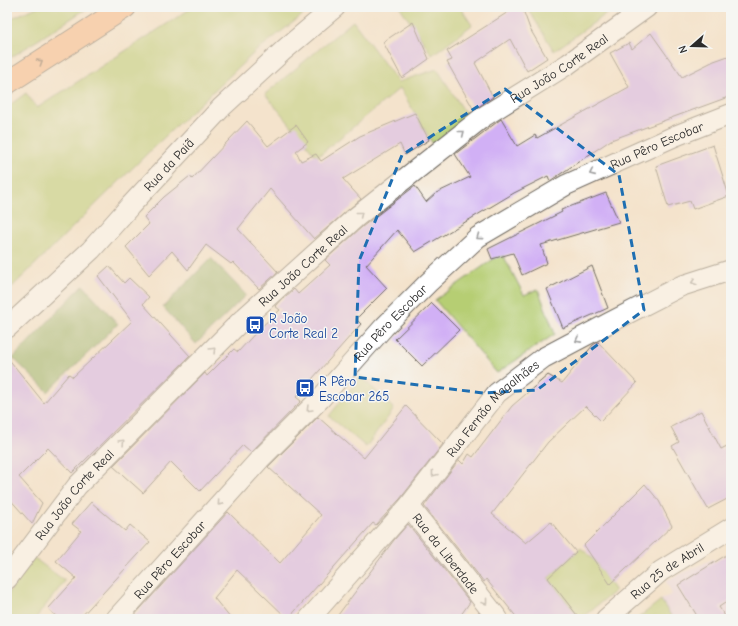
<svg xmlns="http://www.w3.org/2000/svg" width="738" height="626" viewBox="0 0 738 626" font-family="'Comic Neue',sans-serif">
<rect width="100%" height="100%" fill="#f6f6f2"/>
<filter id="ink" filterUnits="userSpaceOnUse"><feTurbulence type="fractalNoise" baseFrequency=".025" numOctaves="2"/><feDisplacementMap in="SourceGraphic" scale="8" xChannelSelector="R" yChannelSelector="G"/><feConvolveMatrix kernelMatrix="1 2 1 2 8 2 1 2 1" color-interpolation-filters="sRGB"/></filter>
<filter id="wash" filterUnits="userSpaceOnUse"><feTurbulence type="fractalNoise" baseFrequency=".012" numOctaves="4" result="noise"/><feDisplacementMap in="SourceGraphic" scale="16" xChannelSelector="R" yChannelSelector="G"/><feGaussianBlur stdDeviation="0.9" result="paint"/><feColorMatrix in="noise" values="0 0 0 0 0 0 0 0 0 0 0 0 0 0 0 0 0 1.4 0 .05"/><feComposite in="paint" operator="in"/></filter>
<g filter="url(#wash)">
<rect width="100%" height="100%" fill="#f4e3cc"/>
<path fill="#e7d2ef" d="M713 559 731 600V619H673L661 600 672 594 666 581Z"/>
<path fill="#b6ce73" stroke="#707c4f" d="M37 7H89L7 60V20Z
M193 7H313L256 51 155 146 7 292V107L26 93 37 108Z
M400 7H460L472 25 432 55Z
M527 7H616L554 51Z
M353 21 398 82 437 69 470 120 434 146 400 88 317 157 265 94Z
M502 253 524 295 538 289 555 334 497 373 435 300Z
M361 376 394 409 366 447 329 416Z
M581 548 595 561 615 591 580 619 548 578Z
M34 558 65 581 35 619H7V595Z
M661 600 673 619H637Z"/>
<path fill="#90b165" stroke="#5e6e48" d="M211 258 246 295 196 344 163 307Z
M83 285 118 324 48 392 13 358Z"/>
<g id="blocks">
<path fill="#d1b0f5" d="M516 7H522L530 29 547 58 527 71 510 39 475 63 493 97 474 110 447 62 452 60 447 51Z
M413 22 429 59 402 78 383 42Z
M651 33 682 77 714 61 731 55V96L611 140 550 181 548 176 514 193 415 252 397 230 366 265 387 288 356 319 361 324 296 397 301 401 251 452 243 445 200 491 171 462 143 493 113 466 205 373 207 376 234 349 238 352 260 328 280 310 275 306 294 289 298 294 330 265 325 260 362 227 415 186 426 202 436 193 470 177 455 154 501 119 517 146 535 135 537 138 629 87 610 53 629 43 632 49Z
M415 113 429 140 405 155 400 144 343 179 361 199 314 239 270 189 238 229 278 272 259 289 233 262 231 264 206 245 188 270 172 251 149 275 126 247 149 224 144 217 164 197 190 176 192 179 247 121 268 146 296 125 308 142 296 151 301 161 316 154 321 161 360 136Z
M713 145 729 196 693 209 690 201 668 207 656 166Z
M606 193 619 222 541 245 547 263 522 275 513 253 492 259 488 249 562 212 561 210Z
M109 266 124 283 129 278 149 297 143 304 190 356 72 473 48 448 19 477 42 503 32 524 7 496V357L44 403 69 374 73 377 132 321 98 276Z
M592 266 608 308 563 328 547 289Z
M432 303 459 330 422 366 395 339Z
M598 342 637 383 601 421 586 406 548 442 492 514 526 543 551 522 576 552 548 578 580 619H518L486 579 484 582 424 506 459 460 463 464 469 454 473 457 512 406 548 375 562 383 593 345Z
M406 406 443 444 400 499 376 525 373 523 288 619 237 570 214 598 231 619H131L228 512 280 563 321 515 268 467 318 417 364 458Z
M701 411 721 449 731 444V497L708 509 672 446 679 442 671 427Z
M645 484 659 501 672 526 610 584 584 545Z
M91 502 125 531 130 525 150 542 79 619H59L48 609 76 578 56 561 81 531 72 524Z
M408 524 470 602 458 619H335L394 540Z
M731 552V599L719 607 727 619H699L678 585Z"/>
</g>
</g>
<g filter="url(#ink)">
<use href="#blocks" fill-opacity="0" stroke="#716b63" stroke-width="1"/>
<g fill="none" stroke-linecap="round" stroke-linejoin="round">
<g stroke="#716b63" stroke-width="22">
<g id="minor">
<path id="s1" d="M7 328 91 250 130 206 222 107 284 50 335 7"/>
<path id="s2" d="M409 506 498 619"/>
<path id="s3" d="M7 579 77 486 241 321 355 218 483 117 568 64 647 7"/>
<path id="s4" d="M116 619 260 459 320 399 384 327 428 283 478 237 566 185 675 136 731 114"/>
<path id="s5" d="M309 619 409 506 497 393 543 358 609 323 681 286 731 270"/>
<path id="s6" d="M606 619 661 571 731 528"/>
</g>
</g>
<g stroke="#716b63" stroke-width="24">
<path id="trunk" d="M7 83 125 7"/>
</g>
<use href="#minor" stroke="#fff" stroke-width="20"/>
<use href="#trunk" stroke="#fbbb8d" stroke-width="22"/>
</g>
<defs><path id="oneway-chevron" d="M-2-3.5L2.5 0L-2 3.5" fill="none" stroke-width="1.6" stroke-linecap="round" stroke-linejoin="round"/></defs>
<use stroke="#896c57" href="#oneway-chevron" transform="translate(40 62) rotate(-33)"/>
<g stroke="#a0a0a0">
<use href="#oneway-chevron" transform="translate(462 133) rotate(-38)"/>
<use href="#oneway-chevron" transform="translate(592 173) rotate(156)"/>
<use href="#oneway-chevron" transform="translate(360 214) rotate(-38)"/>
<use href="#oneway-chevron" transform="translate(479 237) rotate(144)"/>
<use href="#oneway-chevron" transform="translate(694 282) rotate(162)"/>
<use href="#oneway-chevron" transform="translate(578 340) rotate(152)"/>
<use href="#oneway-chevron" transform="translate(213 350) rotate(-45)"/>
<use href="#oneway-chevron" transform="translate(309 409) rotate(135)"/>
<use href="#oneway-chevron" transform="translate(122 442) rotate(-45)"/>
<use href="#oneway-chevron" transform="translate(434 474) rotate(128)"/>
<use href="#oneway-chevron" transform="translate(220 503) rotate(132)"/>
<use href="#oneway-chevron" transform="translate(485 602) rotate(52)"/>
</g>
</g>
<path d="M0 0H738V626H0ZM505 89 619 175 644 310 537 390 483 393 355 377 359 261 402 155Z" fill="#f4e3cc" fill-opacity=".55" fill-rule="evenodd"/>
<path fill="none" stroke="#1f6fb2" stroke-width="3" stroke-dasharray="8 5" stroke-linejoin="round" d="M505 89 619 175 644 310 537 390 483 393 355 377 359 261 402 155Z"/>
<defs>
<g id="bus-square" transform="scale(1)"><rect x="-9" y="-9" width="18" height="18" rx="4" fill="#1a4fb4" stroke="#f6f6f2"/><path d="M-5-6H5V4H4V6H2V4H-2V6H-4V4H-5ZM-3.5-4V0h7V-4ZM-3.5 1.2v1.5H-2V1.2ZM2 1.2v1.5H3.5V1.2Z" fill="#fff"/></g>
</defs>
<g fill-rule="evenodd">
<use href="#bus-square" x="255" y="325"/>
<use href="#bus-square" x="305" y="388"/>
</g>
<g text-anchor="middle" stroke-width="3" stroke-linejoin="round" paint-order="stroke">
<g font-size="13" fill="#2b2b2b" stroke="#f6f6f2">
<text dy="5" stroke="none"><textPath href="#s3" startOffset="756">Rua João Corte Real</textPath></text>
<text dy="5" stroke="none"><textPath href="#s4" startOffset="728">Rua Pêro Escobar</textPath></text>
<text dy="5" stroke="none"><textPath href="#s1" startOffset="230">Rua da Paiã</textPath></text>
<text dy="5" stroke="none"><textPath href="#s3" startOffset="432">Rua João Corte Real</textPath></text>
<text dy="5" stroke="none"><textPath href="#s4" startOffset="404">Rua Pêro Escobar</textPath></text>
<text dy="5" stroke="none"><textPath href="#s5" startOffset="280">Rua Fernão Magalhães</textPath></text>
<text dy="5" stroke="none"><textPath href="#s3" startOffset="108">Rua João Corte Real</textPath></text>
<text dy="5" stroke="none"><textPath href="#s2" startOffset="60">Rua da Liberdade</textPath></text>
<text dy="5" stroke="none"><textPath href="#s4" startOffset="80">Rua Pêro Escobar</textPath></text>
<text dy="5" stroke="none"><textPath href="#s6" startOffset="78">Rua 25 de Abril</textPath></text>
</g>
<g font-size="13" fill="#164399" stroke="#f6f6f2" text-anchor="start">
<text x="269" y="323">R João<tspan x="269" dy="15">Corte Real 2</tspan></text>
<text x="319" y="386">R Pêro<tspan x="319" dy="15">Escobar 265</tspan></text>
</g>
</g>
<rect width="738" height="626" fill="none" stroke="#f6f6f2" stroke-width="24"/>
<g transform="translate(692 46) rotate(250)" stroke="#f6f6f2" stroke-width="3" paint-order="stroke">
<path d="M0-3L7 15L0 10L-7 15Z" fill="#2b2b2b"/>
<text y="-6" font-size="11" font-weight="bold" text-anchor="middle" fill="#2b2b2b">N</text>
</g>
</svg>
